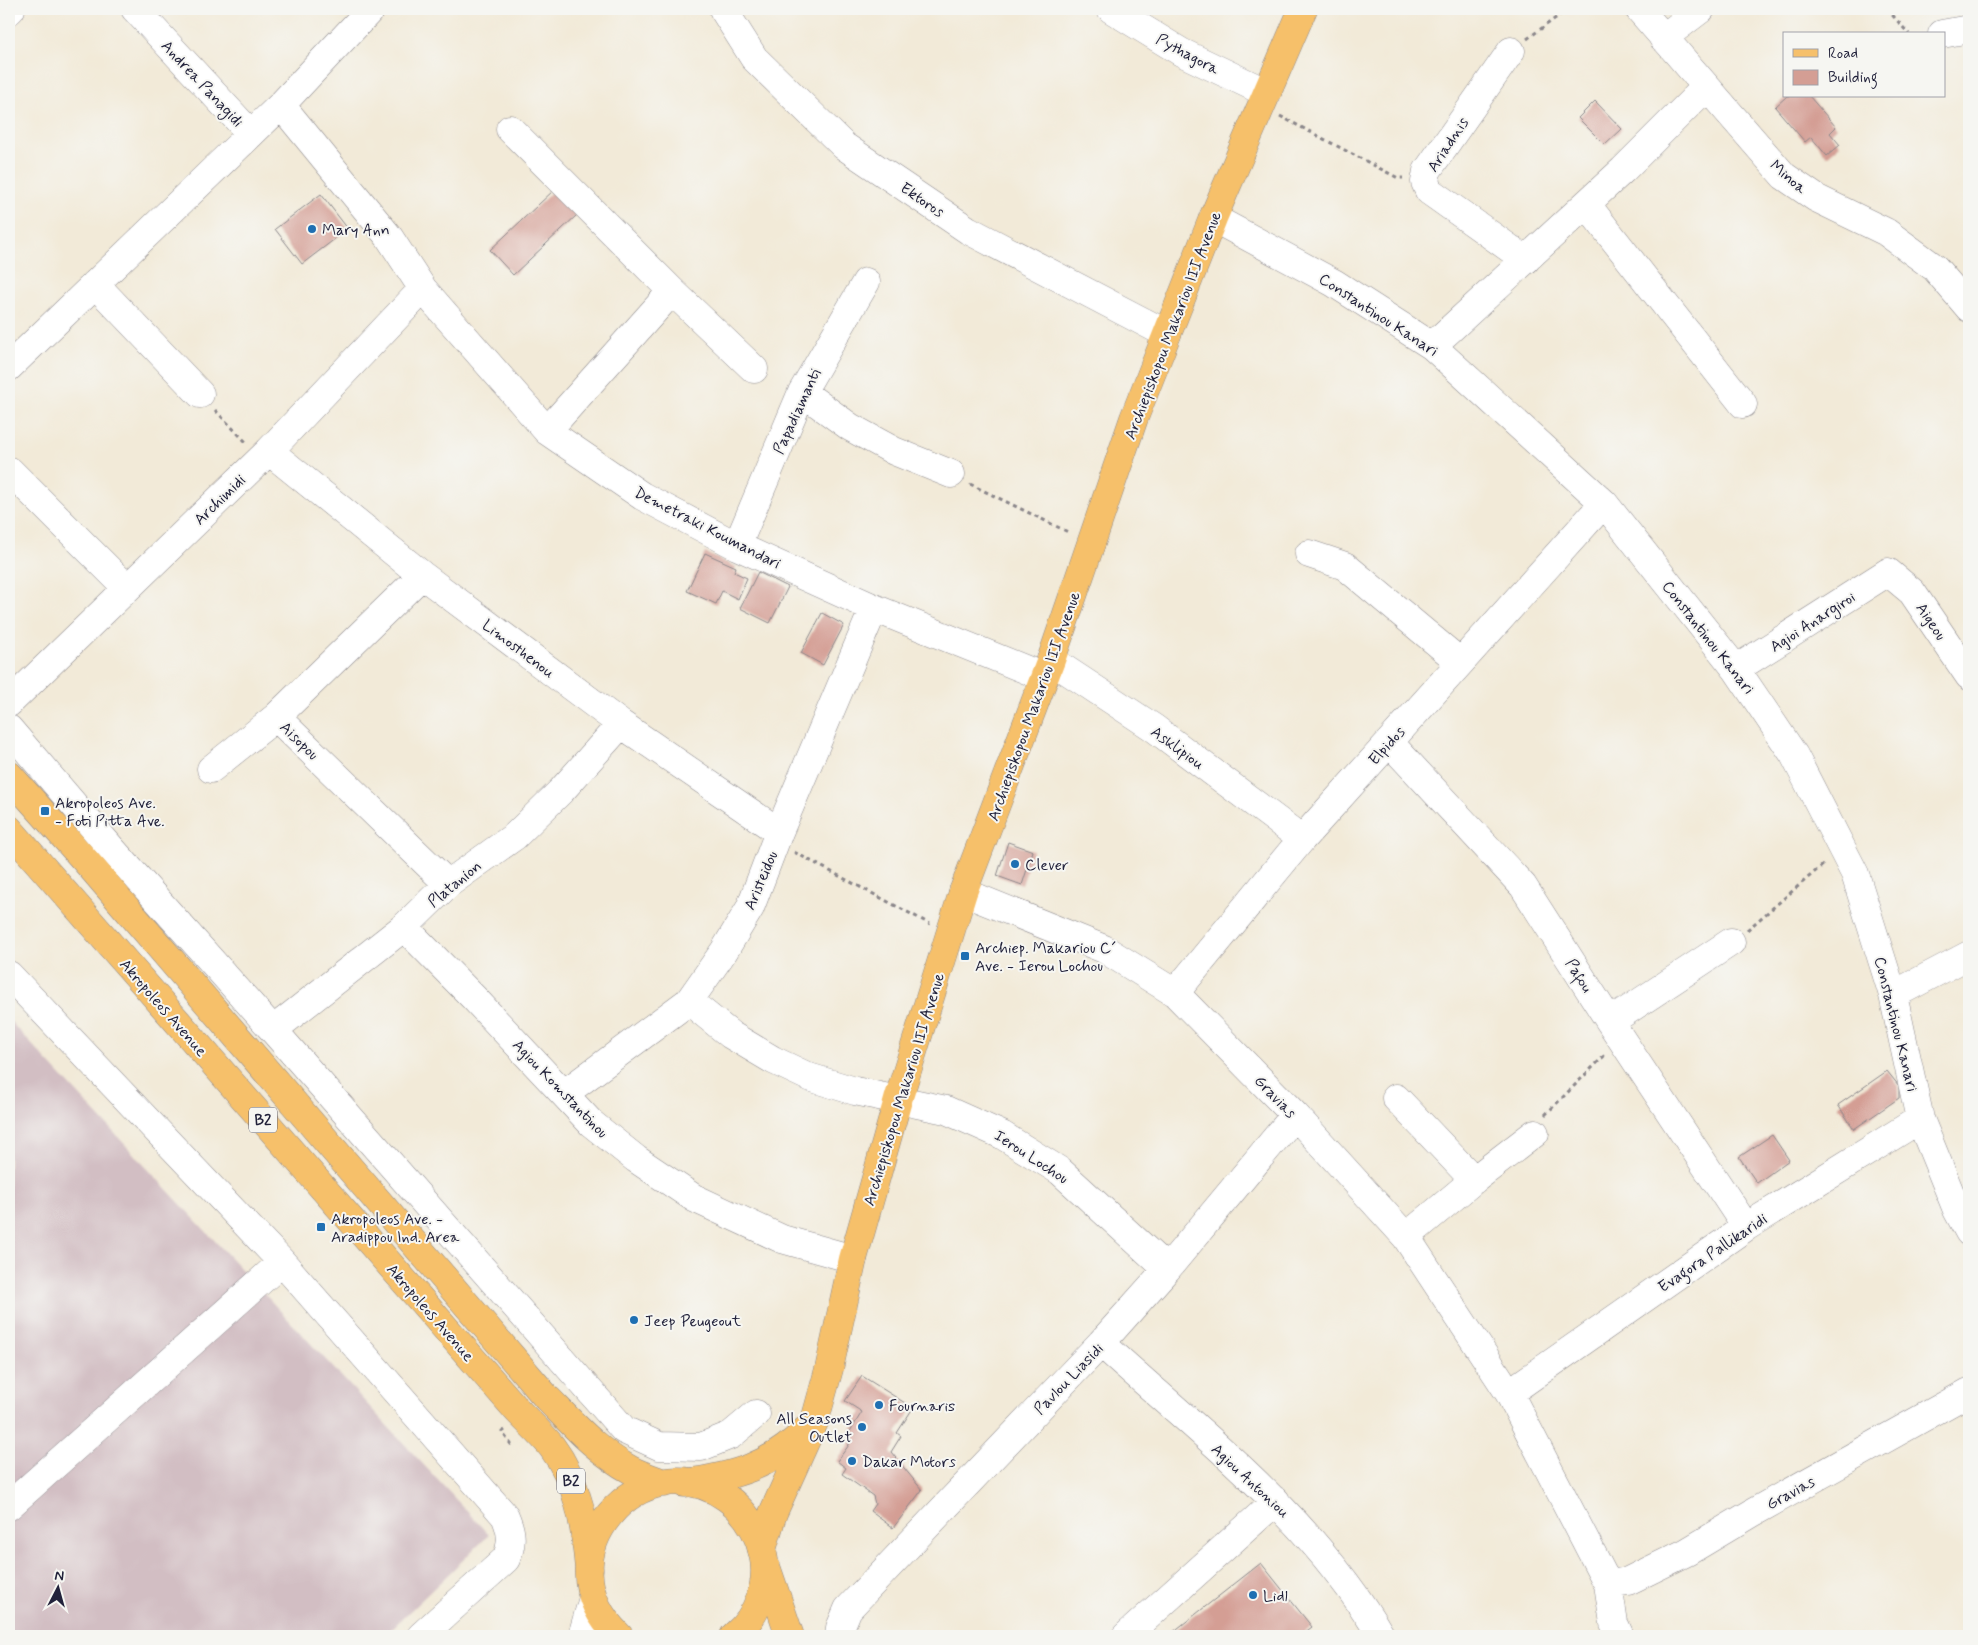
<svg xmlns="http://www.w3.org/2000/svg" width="1978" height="1645" viewBox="0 0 1978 1645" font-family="Mynerve,sans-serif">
<rect width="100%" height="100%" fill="#f6f6f2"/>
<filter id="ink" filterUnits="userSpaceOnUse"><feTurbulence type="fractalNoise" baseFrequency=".02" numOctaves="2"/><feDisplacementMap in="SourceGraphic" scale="10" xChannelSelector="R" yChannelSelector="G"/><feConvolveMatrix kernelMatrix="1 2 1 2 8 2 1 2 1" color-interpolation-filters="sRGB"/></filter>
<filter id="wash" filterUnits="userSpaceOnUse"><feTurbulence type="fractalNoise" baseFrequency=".0096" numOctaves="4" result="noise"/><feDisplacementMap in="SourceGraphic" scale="20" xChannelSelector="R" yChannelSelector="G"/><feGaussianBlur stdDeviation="1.12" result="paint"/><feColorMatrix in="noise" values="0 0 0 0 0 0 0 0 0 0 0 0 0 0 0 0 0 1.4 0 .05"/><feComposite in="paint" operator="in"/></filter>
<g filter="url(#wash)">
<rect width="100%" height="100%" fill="#f2ead8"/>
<path fill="#d2bec3" d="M9 1020 489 1535 384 1636H9Z"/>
<g id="blocks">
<path fill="#d49e94" d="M1787 96H1809L1836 127 1830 133 1840 145 1827 156 1811 137 1805 142 1775 107Z
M1595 101 1622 129 1605 145 1578 118Z
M554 190 577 215 513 275 490 250Z
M321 194 348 229 302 264 275 229Z
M705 553 736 567 734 572 747 578 738 599 722 591 716 604 687 591Z
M758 572 788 587 770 623 740 608Z
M822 613 844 625 823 665 801 653Z
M1008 842 1033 851 1022 885 997 876Z
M1887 1071 1899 1086V1098L1854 1129 1838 1105Z
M1772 1135 1789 1160 1757 1183 1739 1157Z
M862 1376 913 1408 897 1433 901 1436 891 1452 922 1490 893 1528 870 1511 875 1504 873 1496 842 1474 846 1468 837 1461 849 1445V1433L862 1412 845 1401Z
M1261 1563 1312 1627 1300 1636H1168Z"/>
</g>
</g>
<g filter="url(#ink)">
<use href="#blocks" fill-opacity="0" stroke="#8a868a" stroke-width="1"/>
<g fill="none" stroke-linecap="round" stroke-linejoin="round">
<g stroke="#8a868a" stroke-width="29">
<path id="minor" d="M135 9 251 134
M723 9 754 58 844 146 968 230 1167 334
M1111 9 1181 52 1267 93
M1639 9 1784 176 1816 198 1886 232 1935 268 1969 308
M9 11 11 9
M1942 34 1969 29
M1663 38 1701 9
M1511 51 1427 171 1425 182 1429 191 1526 260
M281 105 389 237 423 289 547 431 642 496 737 546 874 608 1044 677
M510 129 672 291 754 369
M1587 205 1743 404
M1213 218 1334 283 1432 346 1604 503 1736 669 1794 755 1855 874 1893 995 1920 1119 1957 1210 1969 1232
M95 284 200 394
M1432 346 1623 170 1706 87
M9 367 281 105 371 9
M802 392 850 427 894 451 951 474
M547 431 672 291
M269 451 422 575 621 724 779 832
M10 471 127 588
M737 546 802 392 866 282
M1309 554 1345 566 1460 662
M1051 660 1154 728 1302 839
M1736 669 1888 572 1912 592 1969 676
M9 703 269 451 423 289
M276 717 448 884
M9 729 111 848 273 1030 624 1430 659 1446 701 1447 731 1435 756 1414
M1389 742 1523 886 1610 1022 1746 1227
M211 769 276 717 422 575
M963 892 1104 949 1175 993 1295 1115 1406 1237 1509 1393 1608 1584 1614 1623 1620 1636
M404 927 474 998 591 1123 636 1159 694 1198 782 1239 853 1259
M9 975 282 1262 505 1516C512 1532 513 1543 506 1559L421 1636
M1175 993 1302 839 1604 503
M1893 995 1969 955
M689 1001 731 1035 773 1060 809 1077 855 1091 946 1110 1002 1135 1060 1171 1167 1269
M1610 1022 1731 942
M273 1030 404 927 448 884 515 836 562 790 621 724
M565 1093 689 1001 724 951 750 908 779 832 874 608
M1396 1098 1474 1180
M1406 1237 1474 1180 1535 1133
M1101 1343C1200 1433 1313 1519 1381 1636
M1509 1393 1746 1227 1920 1119
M9 1506 282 1262
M1608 1584 1628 1581 1687 1552 1754 1512 1969 1392
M582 1636 593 1598
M839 1636 840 1628 848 1609 1101 1343 1167 1269 1295 1115
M1126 1636 1276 1501"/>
</g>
<g stroke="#8a868a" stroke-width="29">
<path id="major" d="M684 1483C732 1477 772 1466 806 1430
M762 1550 773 1513 815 1420 829 1369 853 1259 898 1100 963 892 1051 660 1134 418 1213 218 1303 9"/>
</g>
<g stroke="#8a868a" stroke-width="29">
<path id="highway" d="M9 775 91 867 547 1398C573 1424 598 1452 631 1470 641 1475 653 1479 664 1483
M9 829 517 1410C528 1422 542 1434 552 1447 579 1483 585 1526 589 1569
M767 1569 790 1636
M619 1636C535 1556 643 1437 727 1498 746 1512 758 1531 763 1554 770 1584 757 1617 734 1636"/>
</g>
<path stroke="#8a868a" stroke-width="3" stroke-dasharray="4 4" stroke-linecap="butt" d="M1887 9 1909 34
M1527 39 1568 9
M1280 116 1398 178H1403
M215 410 247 443
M970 484 1070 533
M794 852 930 924
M1747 930 1824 864
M1545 1115 1606 1054
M505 1430 502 1432 513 1447"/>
<use href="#minor" stroke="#fff" stroke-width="28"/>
<use href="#major" stroke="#f6c06b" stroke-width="28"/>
<use href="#highway" stroke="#f6c06b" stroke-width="28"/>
</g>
</g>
<g fill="#1f6fb2" stroke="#f6f6f2" stroke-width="2">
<circle cx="312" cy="229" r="5"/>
<rect x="40" y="806" width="10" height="10" rx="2.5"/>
<circle cx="1015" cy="864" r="5"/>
<rect x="960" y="951" width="10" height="10" rx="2.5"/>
<rect x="316" y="1222" width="10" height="10" rx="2.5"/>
<circle cx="634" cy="1320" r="5"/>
<circle cx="879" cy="1405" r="5"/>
<circle cx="862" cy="1427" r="5"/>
<circle cx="852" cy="1461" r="5"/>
<circle cx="1253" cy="1595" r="5"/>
</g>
<g text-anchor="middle" stroke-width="4" stroke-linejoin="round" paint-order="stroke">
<g fill="#f6f6f2" stroke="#626272" stroke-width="1">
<rect x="249" y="1107.5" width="28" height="25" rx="4"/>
<rect x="557" y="1468.5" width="28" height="25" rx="4"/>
</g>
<g font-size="15" font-weight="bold" fill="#22223b">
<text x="263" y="1125">B2</text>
<text x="571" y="1486">B2</text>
</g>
<g font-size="16" fill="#22223b" stroke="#f6f6f2">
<text transform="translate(1188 53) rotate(28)" y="6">Pythagora</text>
<text transform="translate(203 83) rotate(47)" y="6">Andrea Panagidi</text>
<text transform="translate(1447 144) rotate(-57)" y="6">Ariadnis</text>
<text transform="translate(1789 176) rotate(41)" y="6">Minoa</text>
<text transform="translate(923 199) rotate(34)" y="6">Ektoros</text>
<text transform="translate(1379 314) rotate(33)" y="6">Constantinou Kanari</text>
<text transform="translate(1172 325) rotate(-69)" y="6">Archiepiskopou Makariou III Avenue</text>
<text transform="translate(796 411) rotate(-65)" y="6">Papadiamanti</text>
<text transform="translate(219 499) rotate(-44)" y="6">Archimidi</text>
<text transform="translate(708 527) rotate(27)" y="6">Demetraki Koumandari</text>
<text transform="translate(1812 621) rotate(-33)" y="6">Agioi Anargiroi</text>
<text transform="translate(1932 621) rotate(56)" y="6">Aigeou</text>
<text transform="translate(1709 637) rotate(52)" y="6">Constantinou Kanari</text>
<text transform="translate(519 648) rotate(37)" y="6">Limosthenou</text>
<text transform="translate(1033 706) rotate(-70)" y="6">Archiepiskopou Makariou III Avenue</text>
<text transform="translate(300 740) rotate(44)" y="6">Aisopou</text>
<text transform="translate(1386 745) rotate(-48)" y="6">Elpidos</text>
<text transform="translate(1178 747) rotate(36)" y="6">Asklipiou</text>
<text transform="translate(760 880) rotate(-67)" y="6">Aristeidou</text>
<text transform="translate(454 883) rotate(-39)" y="6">Platanion</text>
<text transform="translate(1580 975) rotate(58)" y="6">Pafou</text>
<text transform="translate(164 1007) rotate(49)" y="6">Akropoleos Avenue</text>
<text transform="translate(1897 1024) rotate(76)" y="6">Constantinou Kanari</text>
<text transform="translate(561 1088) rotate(46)" y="6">Agiou Komstantinou</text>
<text transform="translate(903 1089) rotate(-73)" y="6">Archiepiskopou Makariou III Avenue</text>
<text transform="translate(1276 1096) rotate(46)" y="6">Gravias</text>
<text transform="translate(1032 1156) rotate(33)" y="6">Ierou Lochou</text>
<text transform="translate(1712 1252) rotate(-34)" y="6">Evagora Pallikaridi</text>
<text transform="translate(431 1312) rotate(49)" y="6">Akropoleos Avenue</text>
<text transform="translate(1068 1378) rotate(-46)" y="6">Pavlou Liasidi</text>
<text transform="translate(1251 1480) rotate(43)" y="6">Agiou Antoniou</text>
<text transform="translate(1790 1492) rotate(-29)" y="6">Gravias</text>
</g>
<g font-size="16" fill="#22223b" stroke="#f6f6f2" text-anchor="start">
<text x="322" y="235">Mary Ann</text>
<text x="55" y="808">Akropoleos Ave.<tspan x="55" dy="18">- Foti Pitta Ave.</tspan></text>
<text x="1025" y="870">Clever</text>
<text x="975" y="953">Archiep. Makariou C´<tspan x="975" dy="18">Ave. - Ierou Lochou</tspan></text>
<text x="331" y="1224">Akropoleos Ave. -<tspan x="331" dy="18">Aradippou Ind. Area</tspan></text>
<text x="644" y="1326">Jeep Peugeout</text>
<text x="889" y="1411">Fournaris</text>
<text x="852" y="1424" text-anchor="end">All Seasons<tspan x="852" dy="18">Outlet</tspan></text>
<text x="862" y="1467">Dakar Motors</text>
<text x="1263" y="1601">Lidl</text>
</g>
</g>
<rect width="1978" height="1645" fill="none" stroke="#f6f6f2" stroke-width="30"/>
<rect x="1783" y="32" width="162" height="65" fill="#f6f6f2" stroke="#a1a1a9"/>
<rect x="1793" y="49" width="25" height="8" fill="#f6c06b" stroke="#a1a1a9"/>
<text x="1828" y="58" font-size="15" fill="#22223b">Road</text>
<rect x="1793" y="70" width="25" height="15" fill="#d49e94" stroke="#a1a1a9"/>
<text x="1828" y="82" font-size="15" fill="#22223b">Building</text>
<g transform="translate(58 1588) rotate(6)" stroke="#f6f6f2" stroke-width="4" paint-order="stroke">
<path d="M0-4L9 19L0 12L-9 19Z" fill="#22223b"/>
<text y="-8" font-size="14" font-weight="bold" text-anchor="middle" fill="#22223b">N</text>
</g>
</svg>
